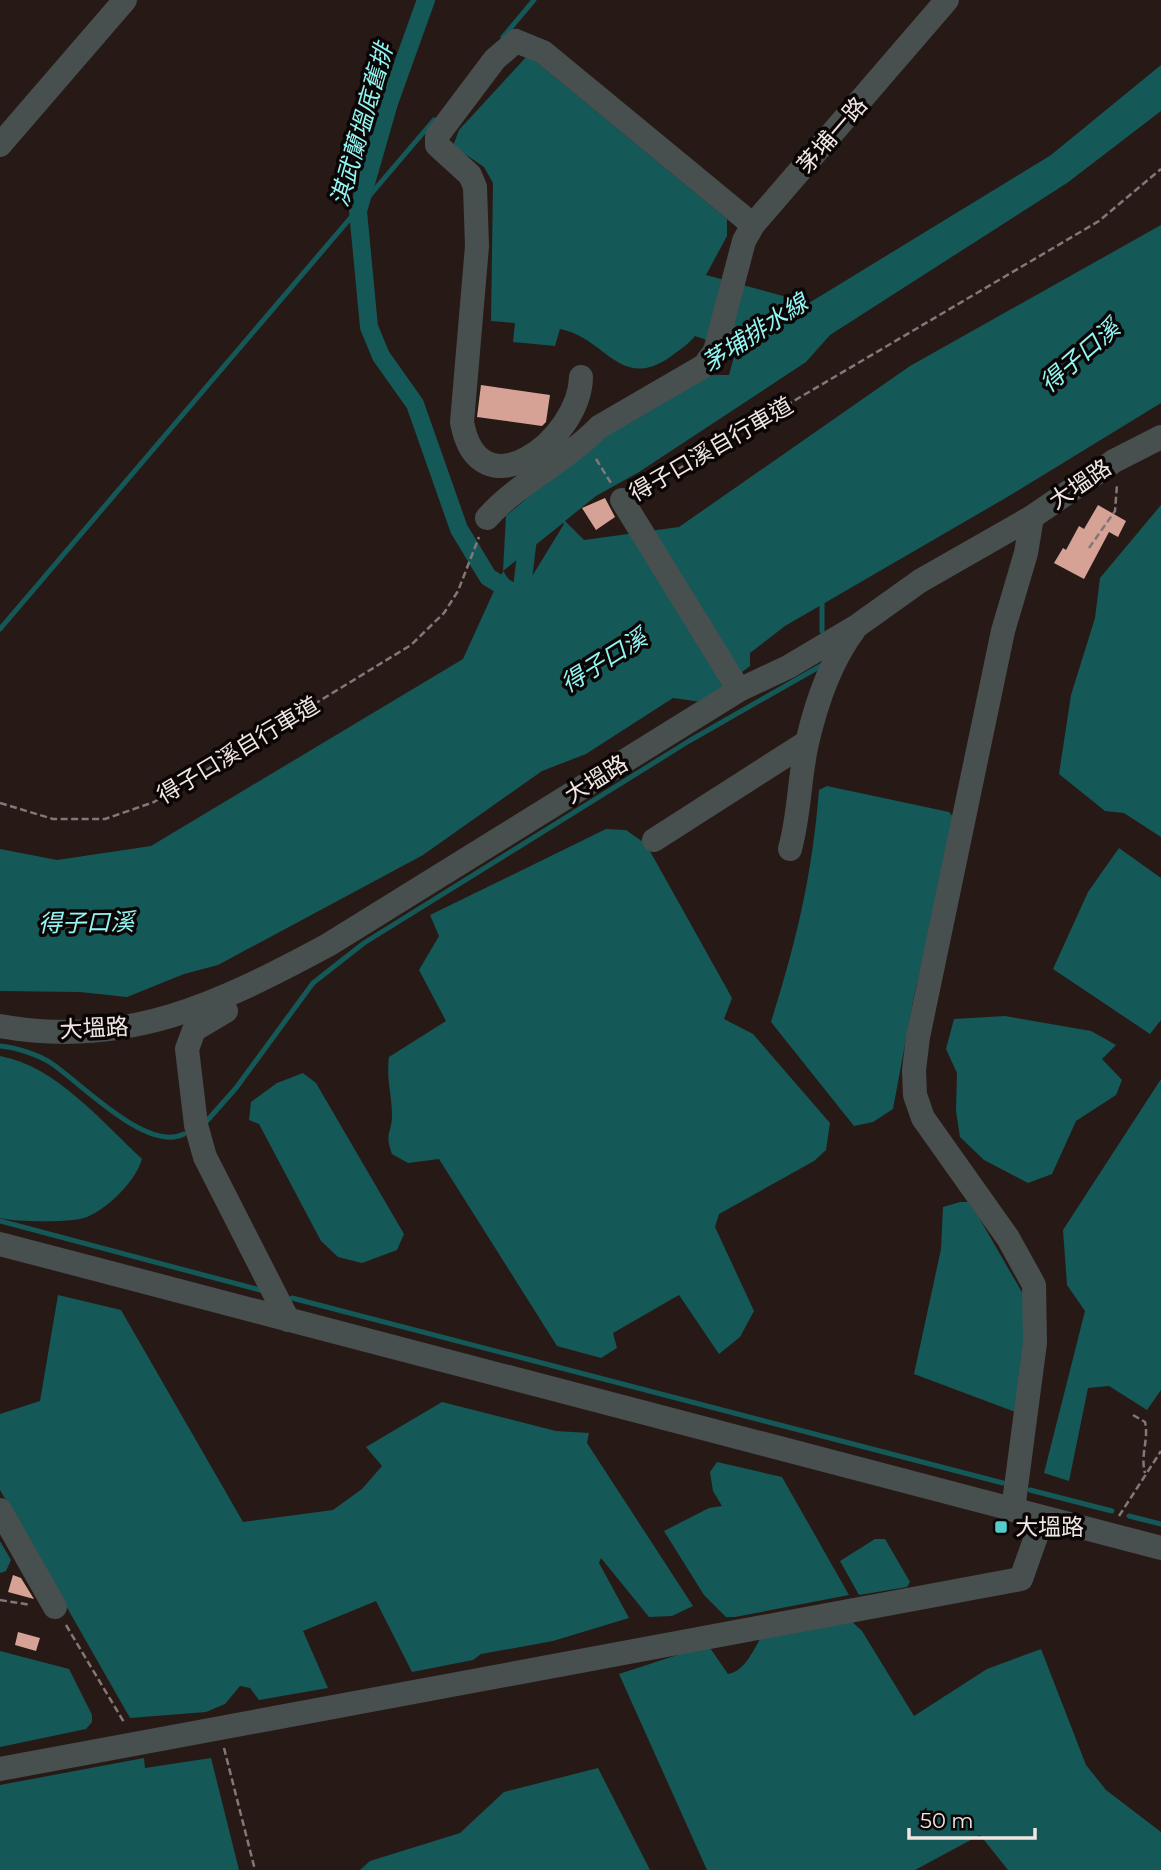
<svg xmlns="http://www.w3.org/2000/svg" width="1161" height="1870" viewBox="0 0 1161 1870" font-family="Montserrat,'Noto Sans TC',sans-serif">
<rect width="100%" height="100%" fill="#271a16"/>
<path fill="#145858" fill-rule="evenodd" d="M528 55 727 219V236L706 275 809 303 1051 155 1161 65V111L1067 183 830 335 806 362 639 472 596 496 565 521 584 540 679 527 910 366 1161 225V403L1009 496 785 626 750 653V666L702 702 673 698 586 754 542 771 423 855 218 965 184 974 127 997 80 992 0 991V849L57 860 151 846 463 659 503 571 506 516 609 428 711 375H729L736 350 695 336C688 345 679 350 670 357 620 392 605 337 560 329L555 346 513 342 515 323 491 321 493 183 484 167 453 146 459 130ZM563 523 564 524 520 596 503 571Z
M1161 505V837L1124 813 1105 811 1059 774 1071 695 1095 618 1100 578Z
M827 786 949 812 955 819 914 996 893 1109 873 1122 854 1126 771 1022C797 939 812 876 819 790Z
M606 829 626 830 646 844 732 998 724 1019 753 1034 830 1123 826 1150 814 1161 719 1214 715 1227 754 1311 740 1337 719 1354 679 1295 613 1333 617 1348 601 1358 557 1346 439 1159 408 1163 392 1154C384 1131 392 1134 392 1115 392 1095 386 1078 389 1057L446 1021 419 970 439 936 430 915Z
M1119 848 1161 878V1020L1150 1034 1053 969 1088 892Z
M1005 1016 1091 1031 1116 1045 1102 1059 1122 1080 1116 1095 1076 1121 1052 1174 1028 1183 984 1160 960 1137 956 1111 957 1073 946 1049 954 1019Z
M0 1056C56 1066 102 1122 142 1159 136 1180 109 1208 87 1217 73 1223 15 1222 0 1218Z
M303 1073 316 1083 404 1234 397 1250 362 1263 338 1257 321 1241 259 1124 249 1120 251 1102 277 1083Z
M1161 1079V1390L1147 1410 1109 1386 1088 1388 1069 1481 1044 1473 1085 1311 1067 1285 1063 1230Z
M960 1202H970L1023 1294 1025 1315 1018 1413 914 1374 941 1249 943 1207Z
M58 1295 121 1310 243 1522 333 1510 362 1489 382 1466 366 1447 442 1402 556 1431 589 1433 587 1443 693 1606 672 1616 649 1617 601 1558 599 1563 629 1618 553 1641 481 1654 473 1660 412 1672 376 1601 303 1631 328 1688 259 1700 250 1688 240 1686 225 1704 206 1712 130 1718 0 1490V1414L40 1401Z
M717 1462 782 1477 849 1595 735 1617H726L704 1595 664 1531 709 1508 722 1506 713 1491 710 1472Z
M875 1539H885L910 1582 907 1587 859 1595 840 1561Z
M0 1541 11 1560 6 1571 0 1573Z
M849 1619 862 1631 914 1716 987 1669 1041 1649 1086 1765 1106 1790 1161 1832V1870H1008L980 1835 915 1870H707L619 1674 708 1645 728 1674C746 1671 754 1648 763 1634Z
M0 1651 69 1669 92 1715V1722L86 1729 0 1747Z
M144 1758 145 1768 211 1758 239 1870H0V1785Z
M598 1768 650 1870H360L370 1861 460 1833 504 1792Z"/>
<g fill="none" stroke-linecap="round" stroke-linejoin="round">
<path stroke="#145858" stroke-width="5" d="M503 37 534 0
M822 598V631
M0 629 434 120
M0 1046C15 1047 39 1055 51 1063 81 1083 147 1153 184 1134
M205 1123 236 1088 313 983 364 943 689 741 824 664
M0 1221 260 1290
M292 1298 1003 1483
M1030 1490 1112 1511
M1129 1516 1161 1524"/>
<path stroke="#145858" stroke-width="18" d="M426 0 389 103 358 211 369 327 381 356 415 404 459 529 488 577 517 595
M523 619 521 597 529 529"/>
</g>
<path fill="#d6a295" d="M481 385 550 395 546 422 542 426 477 417Z
M605 498 615 517 596 530 582 508Z
M1098 505 1126 521 1118 537 1109 532 1084 579 1054 563 1063 548 1066 550 1079 526 1084 529Z
M13 1575 21 1578 34 1599 8 1592Z
M18 1632 40 1638 36 1651 15 1645Z"/>
<g fill="none" stroke-linecap="round" stroke-linejoin="round">
<path stroke="#837875" stroke-width="2.5" stroke-dasharray="7 3.5" stroke-linecap="butt" d="M596 459 611 483
M641 491 1099 221 1161 169
M1089 548 1115 511 1117 485
M0 803 53 819H105L154 802 411 645 444 613 458 591 479 537
M1133 1415 1145 1422C1149 1440 1140 1455 1145 1473
M1119 1516 1161 1451
M0 1600 31 1605
M66 1625 125 1724
M224 1748 255 1870"/>
<path stroke="#484f4f" stroke-width="24" d="M0 145 125 0
M581 377C580 439 479 516 462 422L477 246 475 187 470 175 437 145V136L495 59 516 41 543 52 753 225
M622 500 739 690
M487 518C519 482 565 462 599 427L704 366 715 351 744 241 753 225 947 0
M654 840 807 742
M790 849C800 812 799 778 807 743 816 704 830 662 854 630
M226 1011 194 1030 187 1049 196 1125 205 1157 288 1320
M0 1026C127 1049 220 1003 328 945L739 690 788 667 857 626 920 581 1032 517 1114 461 1161 437
M0 1244 1161 1548
M0 1510 55 1607
M1013 1510 1035 1343 1034 1285 1008 1238 923 1118 915 1095 914 1070 918 1037 1003 631 1026 553 1032 517
M0 1769 1021 1579 1043 1517"/>
</g>
<rect fill="#53cdcb" stroke="#0b0605" stroke-width="2.5" x="994" y="1520" width="14" height="14" rx="3.5"/>
<g text-anchor="middle" stroke-width="7" stroke-linejoin="round" paint-order="stroke">
<g font-size="23" fill="#f0e7e4" stroke="#0b0605">
<text transform="translate(832 135) rotate(-49)" y="8">茅埔一路</text>
<text transform="translate(711 449) rotate(-30)" y="8">得子口溪自行車道</text>
<text transform="translate(1080 484) rotate(-34)" y="8">大塭路</text>
<text transform="translate(238 750) rotate(-31)" y="8">得子口溪自行車道</text>
<text transform="translate(596 779) rotate(-32)" y="8">大塭路</text>
<text transform="translate(94 1028) rotate(-3)" y="8">大塭路</text>
</g>
<g font-size="23" fill="#f0e7e4" stroke="#0b0605" text-anchor="start">
<text x="1015" y="1535">大塭路</text>
</g>
<g font-size="24" font-style="italic" fill="#92f7f4" stroke="#0b0605">
<text transform="translate(362 125) rotate(-74)" y="8">淇武蘭塭底舊排</text>
<text transform="translate(755 333) rotate(-33)" y="8">茅埔排水線</text>
<text transform="translate(1080 356) rotate(-41)" y="8">得子口溪</text>
<text transform="translate(604 661) rotate(-32)" y="8">得子口溪</text>
<text transform="translate(86 923) rotate(-1)" y="8">得子口溪</text>
</g>
</g>
<path d="M909 1828v10h126v-10" fill="none" stroke="#f0e7e4" stroke-width="3.5"/>
<text x="920" y="1828" font-size="21" fill="#f0e7e4" stroke="#0b0605" stroke-width="5" paint-order="stroke">50 m</text>
</svg>
